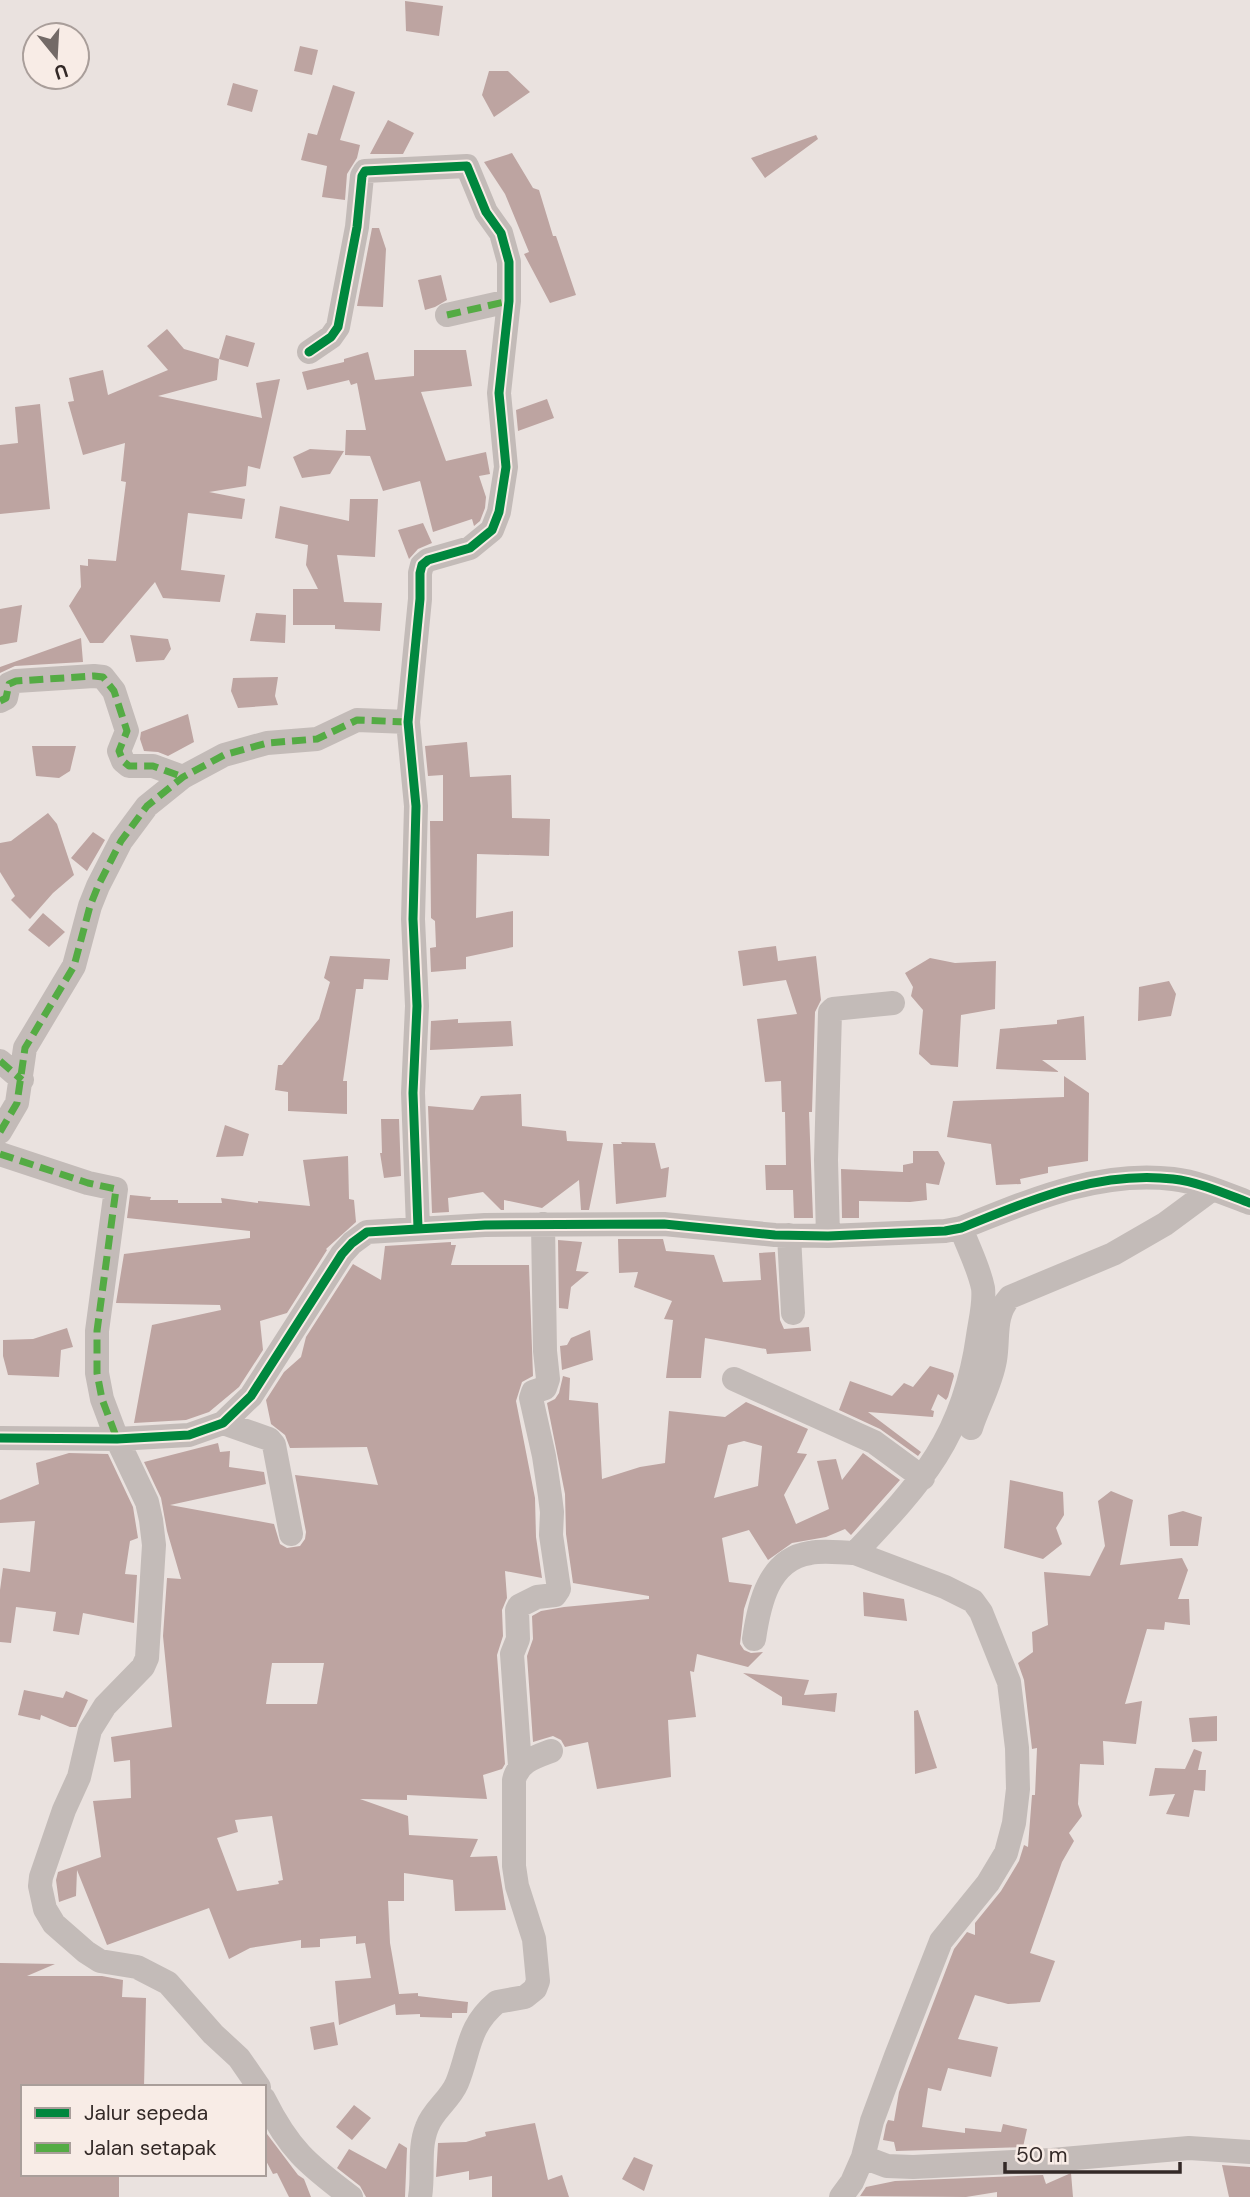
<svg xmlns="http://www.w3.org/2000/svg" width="1250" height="2197" viewBox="0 0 1250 2197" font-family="'DM Sans',sans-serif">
<rect width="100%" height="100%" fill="#eae2df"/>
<path fill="#bda4a1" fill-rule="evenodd" d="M405 1 443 6 439 36 406 31Z
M300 46 318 50 312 75 294 71Z
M489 71H508L530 92 494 117 482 95Z
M233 83 258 90 252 112 227 105Z
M333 85 355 92 340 140 360 145 357 158 347 174 345 200 322 197 327 166 301 160 308 133 317 135Z
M388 120 414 133 403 154H370Z
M816 135 818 139 765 178 751 158Z
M512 153 533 188 539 190 553 236H556L576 295 550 303 524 254 529 252 505 194 484 162Z
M372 228H379L386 249 383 307 357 306Z
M441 275 447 300 435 307 425 310 418 280Z
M167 329 184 349 219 359 217 380 158 396 262 418 256 383 280 379 260 469 248 466 246 486 209 492 245 499 242 519 188 513 181 570 225 575 220 602 163 598 155 582 103 643H90L69 606 81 587 80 565 88 566V559L116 561 126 482 121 481 125 443 83 455 68 402 74 401 69 378 103 370 108 395 168 370 147 346Z
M226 335 255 343 248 367 219 359Z
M414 350H466L472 386 421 392 446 461 486 452 490 474 479 476 486 497 485 508 480 521 474 526 472 519 433 532 420 481 383 491 370 456 345 455 346 430H366L357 383 351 385 349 380 307 390 302 372 344 362V359L368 352 375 380 414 376Z
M547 399 554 418 518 431 516 410Z
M40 404 50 509 0 514V445L18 443 15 407Z
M310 449 344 451 330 474 302 478 293 457Z
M350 499H378L375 557 337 555 344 602 382 603 380 631 335 629V625H293V589H318L306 565 308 545 275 538 280 506 349 521Z
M423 523 432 543 418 549 409 559 398 530Z
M22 605 17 642 0 645V609Z
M256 613 286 615 285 643 250 641Z
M130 635 168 639 171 649 164 660 136 662Z
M81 638 83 662 15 666 0 673V667Z
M278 677 275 696 278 705 238 708 231 691 233 678Z
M188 714 194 742 168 756 158 752 144 751 140 739 141 732Z
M467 742 470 777 511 775 512 818 550 819 549 856 477 854 476 918 513 911V947L466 957V969L431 972 430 948 436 947 435 921 431 918 430 821H443V775L428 776 425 746Z
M32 746H76L70 771 59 778 36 776Z
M48 813 57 824 74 875 53 893 30 919 11 900 15 896 0 872V843L11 841Z
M93 832 105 840 87 871 71 858Z
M43 913 65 932 49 947 28 930Z
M776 946 778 961 816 956 821 1000 815 1012 812 1112H809L813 1218H794L793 1190H766L765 1165H786L785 1112H782L781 1081 765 1082 757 1019 797 1014 786 980 743 986 738 951Z
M330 956 390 959 388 980 364 979 363 989H356L343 1081H347V1114L288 1111V1092L275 1090 278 1065H282L319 1019 330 982 324 978Z
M930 958 955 963 996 961 995 1009 961 1015 958 1067 931 1065 919 1054 923 1010 911 996 913 987 905 973Z
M1169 981 1176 994 1171 1016 1138 1021 1139 987Z
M1084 1016 1086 1060H1042L1059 1072 996 1069 1000 1029 1057 1024V1020Z
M458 1019V1023L511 1021 513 1046 430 1050 431 1021Z
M1064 1076 1089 1093 1088 1161 1048 1167V1173L1020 1179 1021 1184 996 1185 991 1144 947 1137 953 1101 1064 1097Z
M521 1094 522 1126 566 1131 567 1141 603 1143 589 1210H581L579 1180 542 1208 504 1200V1210H501L483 1192 448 1198 449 1212 432 1213 428 1106 473 1110 481 1096Z
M381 1119H399L401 1176 384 1178 380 1153H382Z
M225 1125 249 1134 243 1156 216 1157Z
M621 1142 655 1143 661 1169 669 1167 666 1197 616 1204 613 1144H622Z
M913 1151H938L945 1163 939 1185 926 1183 927 1200 910 1202 859 1201V1218H842L841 1169 903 1172V1165L913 1163Z
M348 1156 349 1199 354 1200 356 1222 326 1249 327 1250 287 1313 260 1321 263 1350 239 1387 209 1412 186 1420 134 1423 152 1325 221 1310 220 1305 116 1303 124 1254 250 1238V1231L127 1218 130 1195 151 1197 150 1200H178V1203H222L221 1198 258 1203V1201L310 1206 303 1160Z
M618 1239H663L666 1251 714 1255 723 1282 761 1280 759 1253 775 1252 780 1320 784 1329 809 1327 811 1351 767 1354 766 1349 705 1338 701 1378H666L673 1320 664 1319 672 1301 634 1287 638 1272 619 1273Z
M558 1240 582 1242 576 1271 589 1272 571 1287 568 1309 559 1308Z
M451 1242V1245H456L451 1265H529L533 1376 522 1382 516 1401 535 1498 536 1537 542 1578 505 1571 507 1598 502 1610 503 1636 497 1655 505 1764 502 1769 483 1775 487 1799 407 1795V1800L360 1799 408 1816 409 1835 478 1839 470 1857 497 1856 506 1910 455 1911 453 1880 404 1873V1901H388L390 1943 399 1994 418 1993V1996L468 2002 467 2013H452V2018L420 2017V2014L396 2015 395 2004 339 2025 335 1981 371 1978 365 1943 356 1944V1936L320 1939V1947L301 1948V1940L250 1948 229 1959 209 1908 107 1945 77 1870 76 1896 59 1902 56 1880 58 1872 101 1857 93 1801 131 1798 130 1760 114 1762 111 1737 172 1727 163 1636 167 1578 181 1579 167 1531 161 1498 144 1462 218 1443 220 1452 230 1451 229 1467 264 1472 266 1484 170 1505 274 1524 280 1544 287 1548 300 1546 305 1539 306 1532 295 1475 378 1485 367 1447 290 1448 285 1435 271 1424 266 1400 284 1372 301 1357 306 1337 353 1264 381 1280 385 1246ZM272 1663H324L317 1704H266ZM272 1816 283 1880 278 1881 279 1884 237 1891 217 1838 238 1832 235 1820Z
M67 1328 73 1347 61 1350 59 1377 8 1375 3 1356V1340L33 1339Z
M590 1330 593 1360 562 1370 560 1346 567 1345 571 1338Z
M930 1366 953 1373 954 1376 948 1397 946 1400 938 1394 931 1410 934 1411 933 1417 868 1412 921 1452 918 1456 880 1429 839 1410 850 1381 892 1396 904 1383 913 1387Z
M563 1376 570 1378 569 1400 598 1403 602 1479 640 1467 665 1463 669 1411 725 1417 746 1402 808 1429 797 1453 807 1454 784 1495 796 1524 829 1509 817 1461 836 1459 842 1480 863 1453 900 1480 851 1535 845 1529 826 1537 792 1543 768 1560 749 1530 722 1538 729 1582 752 1585 744 1609 740 1644 744 1650 751 1653 763 1652 748 1667 697 1654 694 1672 690 1671 696 1717 668 1720 671 1777 597 1789 588 1742 565 1747 561 1740 553 1736 533 1742 527 1656 533 1639 532 1616 541 1611 564 1607 649 1599V1596L573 1583 566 1534 565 1494 547 1403 555 1399 559 1393ZM744 1441 762 1446 758 1486 714 1498 728 1445Z
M69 1453 108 1454 133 1507 138 1538 130 1541 125 1574 137 1575 134 1623 83 1613 79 1635 53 1631 56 1612 16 1607 11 1643 0 1642V1590L3 1568 30 1572 35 1521 0 1523V1500L39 1484 36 1463Z
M1010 1480 1063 1492 1064 1515 1056 1528 1062 1544 1043 1559 1004 1548Z
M1111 1491 1133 1500 1120 1565 1182 1558 1188 1570 1178 1599H1189L1190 1625 1165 1622 1164 1630 1147 1629 1125 1704 1142 1701 1136 1744 1103 1741 1104 1765 1080 1764 1078 1804 1082 1816 1069 1833 1074 1841 1062 1862 1030 1953 1055 1961 1040 2002 1008 2004 975 1995 958 2039 998 2047 991 2077 948 2068 941 2091 928 2088 922 2127 965 2133V2128L1001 2132 1003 2124 1027 2129 1023 2147 896 2151 894 2142 883 2140 886 2125 888 2120 894 2121 899 2092 954 1949 967 1932 975 1935V1923L1001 1891 1019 1861 1024 1845 1028 1847 1032 1795H1035L1037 1748 1032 1749 1024 1680 1018 1663 1033 1652 1032 1632 1048 1625 1044 1572 1090 1576 1105 1546 1098 1501Z
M1183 1511 1202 1517 1198 1546H1170L1168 1515Z
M863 1592 904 1599 907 1621 864 1616Z
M743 1673 809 1680 804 1695 837 1693 835 1712 782 1705V1697Z
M24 1690 63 1698 66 1691 88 1700 76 1727H70L41 1715 40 1720 18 1715Z
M918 1710 937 1768 915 1774 914 1711Z
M1217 1716V1741L1192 1742 1189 1718Z
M1194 1749 1202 1752 1198 1770H1206L1205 1791 1194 1790 1189 1817 1166 1814 1175 1794 1149 1796 1155 1768 1185 1769Z
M0 1963 55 1964 27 1976H102L123 1980 122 1997 146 1998 144 2087H23V2174H119V2197H0Z
M334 2022 338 2045 314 2050 310 2027Z
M354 2105 371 2118 352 2140 336 2127Z
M535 2123 548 2180 562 2175 569 2197H492V2176L469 2180V2171L436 2177 438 2143 466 2142 486 2136 485 2132Z
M264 2130 298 2175 304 2179 311 2197H289L277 2173 273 2174 264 2157Z
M399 2143 407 2148 405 2197H366L360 2186 337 2168 349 2149 386 2169Z
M634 2157 653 2165 644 2191 622 2179Z
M1222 2165 1250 2167V2197H1229Z
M1071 2173 1073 2197H997V2192L966 2197 860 2196 866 2187 895 2181 1043 2175 1046 2184Z"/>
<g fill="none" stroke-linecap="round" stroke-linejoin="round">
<path stroke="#c3bbb8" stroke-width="24" d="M447 315 509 301
M309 352 331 337 338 327 357 227 362 176 365 171 467 166 486 212 501 233 509 262V301L499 393 506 467 499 512 492 530 470 548 428 560 422 565 420 573V599L408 722 416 806 413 919 417 1006 413 1093 418 1228
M0 701 6 698 9 684 16 681 94 676 103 677 114 691 127 731 119 751 123 761 129 766H153L183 777
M0 1061 22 1080
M0 1132 17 1103 25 1048 74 966 90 906 98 886 121 841 147 806 183 777 224 755 267 743 317 739 357 720 408 722
M0 1154 88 1183 116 1189 97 1331V1373L102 1399 117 1439 147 1502 151 1520 154 1545 147 1658 143 1667 105 1706 90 1730 79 1777 64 1810 41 1877 40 1886 45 1909 54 1924 86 1952 100 1961 137 1967 168 1983 213 2034 239 2058 259 2087
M789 1235 793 1313
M828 1236 826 1160 830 1012 833 1009 893 1003
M734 1379 874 1442 923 1478
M223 1423 269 1439 274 1445 291 1534
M971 1428C978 1406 991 1384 995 1360 999 1337 993 1316 1010 1297L1113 1254 1165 1224 1211 1190
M0 1438 117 1439 189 1435 223 1423 251 1396 342 1254 352 1243 367 1232 485 1225 664 1224 775 1235 828 1236 945 1231 961 1228C1029 1201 1098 1170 1173 1179 1199 1182 1226 1194 1250 1203
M754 1639C759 1605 768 1559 810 1553 825 1550 840 1553 855 1553 922 1482 964 1437 978 1336 980 1321 985 1303 983 1288 979 1268 968 1247 961 1228
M520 1766 512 1654 518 1639 517 1610 519 1606 537 1597 555 1595 559 1589 551 1535 552 1512 550 1496 544 1456 531 1398 533 1392 545 1388 548 1379 545 1351 543 1224
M264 2099C289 2149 307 2164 351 2197
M863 2157 887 2166 913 2167 1052 2160 1189 2148 1250 2152
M420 2197C424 2175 418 2149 427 2127 433 2110 450 2100 457 2083 470 2051 467 2027 497 2002L525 1997 535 1989 538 1981 534 1939 517 1886 514 1866V1780C518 1762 535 1757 551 1751
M841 2197 852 2182 863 2157 872 2121 896 2056 941 1941 988 1883 1006 1853 1014 1823 1018 1789 1017 1748 1009 1682 981 1612 973 1601 945 1587 855 1553"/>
<path stroke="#54ab44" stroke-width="7" stroke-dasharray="14 7" stroke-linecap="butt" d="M447 315 509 301
M0 701 6 698 9 684 16 681 94 676 103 677 114 691 127 731 119 751 123 761 129 766H153L183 777
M0 1061 22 1080
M0 1132 17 1103 25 1048 74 966 90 906 98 886 121 841 147 806 183 777 224 755 267 743 317 739 357 720 408 722
M0 1154 88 1183 116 1189 97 1331V1373L102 1399 117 1439"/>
<g stroke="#f8ece6" stroke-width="13">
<path id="cycleway" d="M309 352 331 337 338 327 357 227 362 176 365 171 467 166 486 212 501 233 509 262V301L499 393 506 467 499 512 492 530 470 548 428 560 422 565 420 573V599L408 722 416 806 413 919 417 1006 413 1093 418 1228
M0 1438 117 1439 189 1435 223 1423 251 1396 342 1254 352 1243 367 1232 485 1225 664 1224 775 1235 828 1236 945 1231 961 1228C1029 1201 1098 1170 1173 1179 1199 1182 1226 1194 1250 1203"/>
</g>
<use href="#cycleway" stroke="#00873e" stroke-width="9"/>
</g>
<rect x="21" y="2085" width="245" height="91" fill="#f8ece6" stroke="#a99e9a" stroke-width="2"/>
<rect x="35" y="2108" width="35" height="10" fill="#00873e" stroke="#a99e9a" stroke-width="2"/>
<text x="84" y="2120" font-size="21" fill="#332927">Jalur sepeda</text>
<rect x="35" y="2143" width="35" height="10" fill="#54ab44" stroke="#a99e9a" stroke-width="2"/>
<text x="84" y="2155" font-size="21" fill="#332927">Jalan setapak</text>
<g transform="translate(56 56) rotate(162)"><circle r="33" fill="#f8ece6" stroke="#a99e9a" stroke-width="2"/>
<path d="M0-5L12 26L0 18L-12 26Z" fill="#736a67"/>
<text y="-10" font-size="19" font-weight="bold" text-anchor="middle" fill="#332927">U</text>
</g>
<path d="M1005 2162v10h175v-10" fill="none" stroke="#332927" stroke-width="3.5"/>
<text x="1016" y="2162" font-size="21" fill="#332927" stroke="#f8ece6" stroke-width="5" paint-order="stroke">50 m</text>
</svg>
